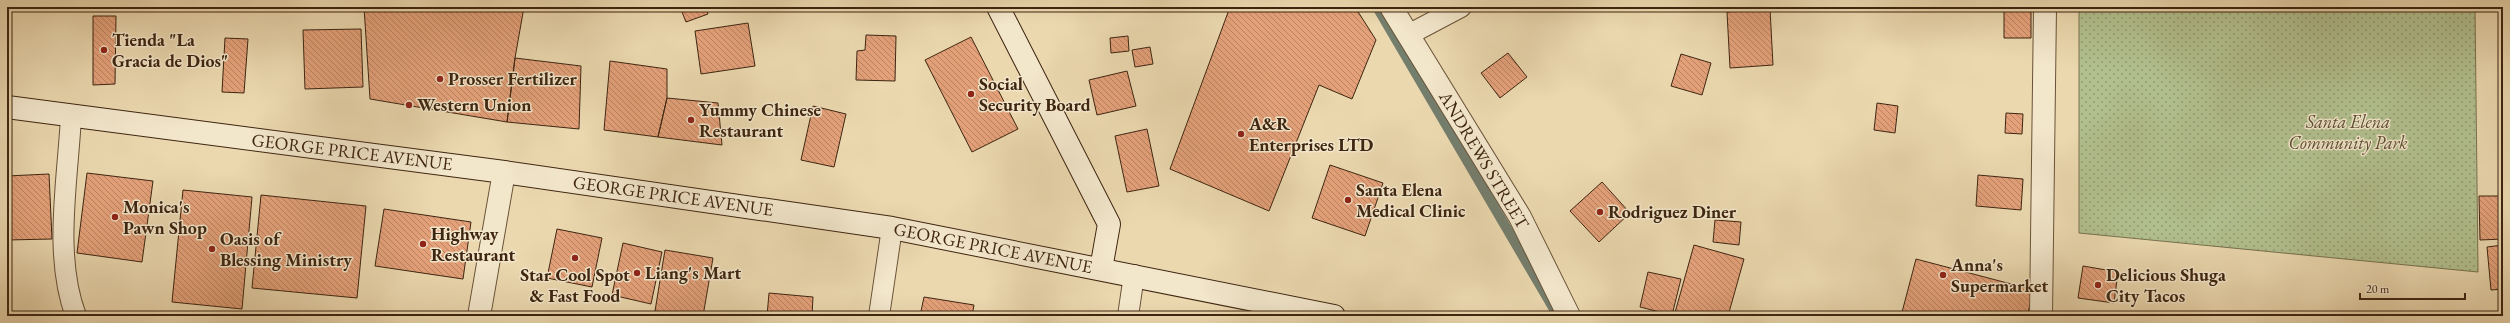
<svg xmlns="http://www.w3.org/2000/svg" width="2510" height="323" viewBox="0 0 2510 323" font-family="'EB Garamond',serif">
<defs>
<pattern id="green-dots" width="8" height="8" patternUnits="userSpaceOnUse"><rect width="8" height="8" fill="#b2c08f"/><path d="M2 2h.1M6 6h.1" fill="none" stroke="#929c73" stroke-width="1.8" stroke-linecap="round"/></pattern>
<pattern id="building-back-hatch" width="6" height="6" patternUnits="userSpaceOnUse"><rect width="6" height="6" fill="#e4a17a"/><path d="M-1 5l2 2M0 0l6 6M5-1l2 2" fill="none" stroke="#ba8363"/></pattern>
</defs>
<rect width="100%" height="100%" fill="#ebd8af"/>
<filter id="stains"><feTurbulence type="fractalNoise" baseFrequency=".005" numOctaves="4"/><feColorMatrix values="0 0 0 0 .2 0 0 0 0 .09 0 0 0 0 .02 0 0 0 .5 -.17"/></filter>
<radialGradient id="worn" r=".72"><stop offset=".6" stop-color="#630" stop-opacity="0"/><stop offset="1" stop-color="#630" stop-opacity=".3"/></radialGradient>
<path fill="url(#green-dots)" stroke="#787250" d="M2079 7H2475L2478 272 2079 233Z"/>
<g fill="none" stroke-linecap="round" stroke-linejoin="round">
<path stroke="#747e6d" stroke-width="10" d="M1377 7 1558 316"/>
</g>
<path fill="url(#building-back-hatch)" stroke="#3e2511" d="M364 7H524L515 58 507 122 370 99Z
M680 7H706L708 14 686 22Z
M1230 7H1355L1376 40 1352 99 1319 85 1269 211 1170 169Z
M1770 9 1773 65 1730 68 1727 12Z
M2004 9H2031V38H2004Z
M93 16H116L115 84 93 85Z
M748 23 755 66 701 74 695 31Z
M361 29 363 87 305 89 303 30Z
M866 35 896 36 895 81 856 80 857 51 865 50Z
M1128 36 1129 51 1111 53 1110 38Z
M971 37 1018 129 972 152 925 60Z
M225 38 248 39 244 93 222 92Z
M1150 47 1153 64 1135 67 1132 50Z
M1508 53 1527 77 1500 98 1481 73Z
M1681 54 1711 63 1702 95 1671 86Z
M515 58 581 66 579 129 507 122Z
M610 61 667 69V98L658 137 604 130Z
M1127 71 1136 106 1097 115 1089 80Z
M667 98 718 103 722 145 658 137Z
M1877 103 1898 106 1895 133 1874 130Z
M813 106 846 114 834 167 801 160Z
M2006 113 2023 114 2022 134 2005 133Z
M1147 129 1159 186 1127 192 1115 136Z
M1330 165 1383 183 1365 236 1312 218Z
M87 173 153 181 142 262 77 253Z
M49 174 52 239 7 240V176Z
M1978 175 2023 179 2021 210 1976 206Z
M1602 182 1630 213 1599 242 1570 211Z
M183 190 252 197 242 309 172 302Z
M261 195 366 206 357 298 252 288Z
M2479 196H2503V239L2480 240Z
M384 209 471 222 463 279 375 266Z
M1715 220 1741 222 1739 245 1713 242Z
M557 229 602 238 592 287 547 278Z
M623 243 662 252 651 304 612 295Z
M1694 245 1744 259 1728 316H1674Z
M2503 245V289L2491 290 2487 247Z
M665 250 713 258 703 316H685L655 311Z
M1916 259 2034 290 2027 316H1901Z
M2083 266 2118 272 2114 303 2078 298Z
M1648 272 1681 279 1672 315 1640 307Z
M769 293 813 297 812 316H767Z
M924 297 974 305 972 316H920Z"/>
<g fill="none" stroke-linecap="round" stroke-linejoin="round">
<g stroke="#695238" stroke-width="22">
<path id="lane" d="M1408 35 1461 7
M71 116C68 179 53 256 76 316
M879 316 892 228
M1128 316 1134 275"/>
</g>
<g stroke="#695238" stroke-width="24">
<path id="street" d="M1391 7 1520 217 1569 316
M479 316 504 172
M2041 316 2045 7"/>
</g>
<g stroke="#3e2511" stroke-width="24">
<path id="secondary" d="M998 7 1109 224 1101 269
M7 107 504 172 892 228 1334 316"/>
</g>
<use href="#lane" stroke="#f2e6cb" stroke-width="20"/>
<use href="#street" stroke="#f2e6cb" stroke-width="22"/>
<use href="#secondary" stroke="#f2e6cb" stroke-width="22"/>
</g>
<g fill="#8f2418" stroke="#f2e6cb" stroke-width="1.5">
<circle cx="104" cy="50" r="4"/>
<circle cx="440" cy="79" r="4"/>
<circle cx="971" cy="94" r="4"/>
<circle cx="409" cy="105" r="4"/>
<circle cx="691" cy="120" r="4"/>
<circle cx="1241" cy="134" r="4"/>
<circle cx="1348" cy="200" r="4"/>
<circle cx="1600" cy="212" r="4"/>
<circle cx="115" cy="217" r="4"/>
<circle cx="423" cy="244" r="4"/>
<circle cx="212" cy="249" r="4"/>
<circle cx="575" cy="258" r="4"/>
<circle cx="637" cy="273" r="4"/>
<circle cx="1943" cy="275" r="4"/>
<circle cx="2098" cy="285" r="4"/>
</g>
<g text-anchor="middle" stroke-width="3" stroke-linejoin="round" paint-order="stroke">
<g font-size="18" font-weight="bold" fill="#3e2511" stroke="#f2e6cb" text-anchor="start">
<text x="112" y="46">Tienda "La<tspan x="112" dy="21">Gracia de Dios"</tspan></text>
<text x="448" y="85">Prosser Fertilizer</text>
<text x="979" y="90">Social<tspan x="979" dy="21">Security Board</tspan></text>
<text x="417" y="111">Western Union</text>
<text x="699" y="116">Yummy Chinese<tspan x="699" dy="21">Restaurant</tspan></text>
<text x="1249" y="130">A&amp;R<tspan x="1249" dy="21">Enterprises LTD</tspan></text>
<text x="1356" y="196">Santa Elena<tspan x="1356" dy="21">Medical Clinic</tspan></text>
<text x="123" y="213">Monica's<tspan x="123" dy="21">Pawn Shop</tspan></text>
<text x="1608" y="218">Rodriguez Diner</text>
<text x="431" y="240">Highway<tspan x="431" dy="21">Restaurant</tspan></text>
<text x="220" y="245">Oasis of<tspan x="220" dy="21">Blessing Ministry</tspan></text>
<text x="1951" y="271">Anna's<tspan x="1951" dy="21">Supermarket</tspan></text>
<text x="645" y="279">Liang's Mart</text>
<text x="575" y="281" text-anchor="middle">Star Cool Spot<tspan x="575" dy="21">&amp; Fast Food</tspan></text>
<text x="2106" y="281">Delicious Shuga<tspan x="2106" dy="21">City Tacos</tspan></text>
</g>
<g font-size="18" font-style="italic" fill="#5b4c30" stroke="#f2e6cb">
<text x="2348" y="128">Santa Elena<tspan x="2348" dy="21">Community Park</tspan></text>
</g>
<g font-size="18" fill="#3e2511" stroke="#f2e6cb">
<text transform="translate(352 152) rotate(7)" y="6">GEORGE PRICE AVENUE</text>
<text transform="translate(1484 160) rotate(59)" y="6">ANDREWS STREET</text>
<text transform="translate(673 196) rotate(8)" y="6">GEORGE PRICE AVENUE</text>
<text transform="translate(993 248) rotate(11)" y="6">GEORGE PRICE AVENUE</text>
</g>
</g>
<rect width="2510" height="323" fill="none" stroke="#ebd8af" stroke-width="24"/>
<rect x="8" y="8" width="2494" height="307" fill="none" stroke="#3e2511" stroke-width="2"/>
<rect x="12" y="12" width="2486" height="299" fill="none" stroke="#3e2511"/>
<path d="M2360 293v6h105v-6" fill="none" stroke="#3e2511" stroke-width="2"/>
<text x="2366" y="293" font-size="12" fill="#3e2511" stroke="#f2e6cb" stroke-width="3" paint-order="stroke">20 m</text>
<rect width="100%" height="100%" filter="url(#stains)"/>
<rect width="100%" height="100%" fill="url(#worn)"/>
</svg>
